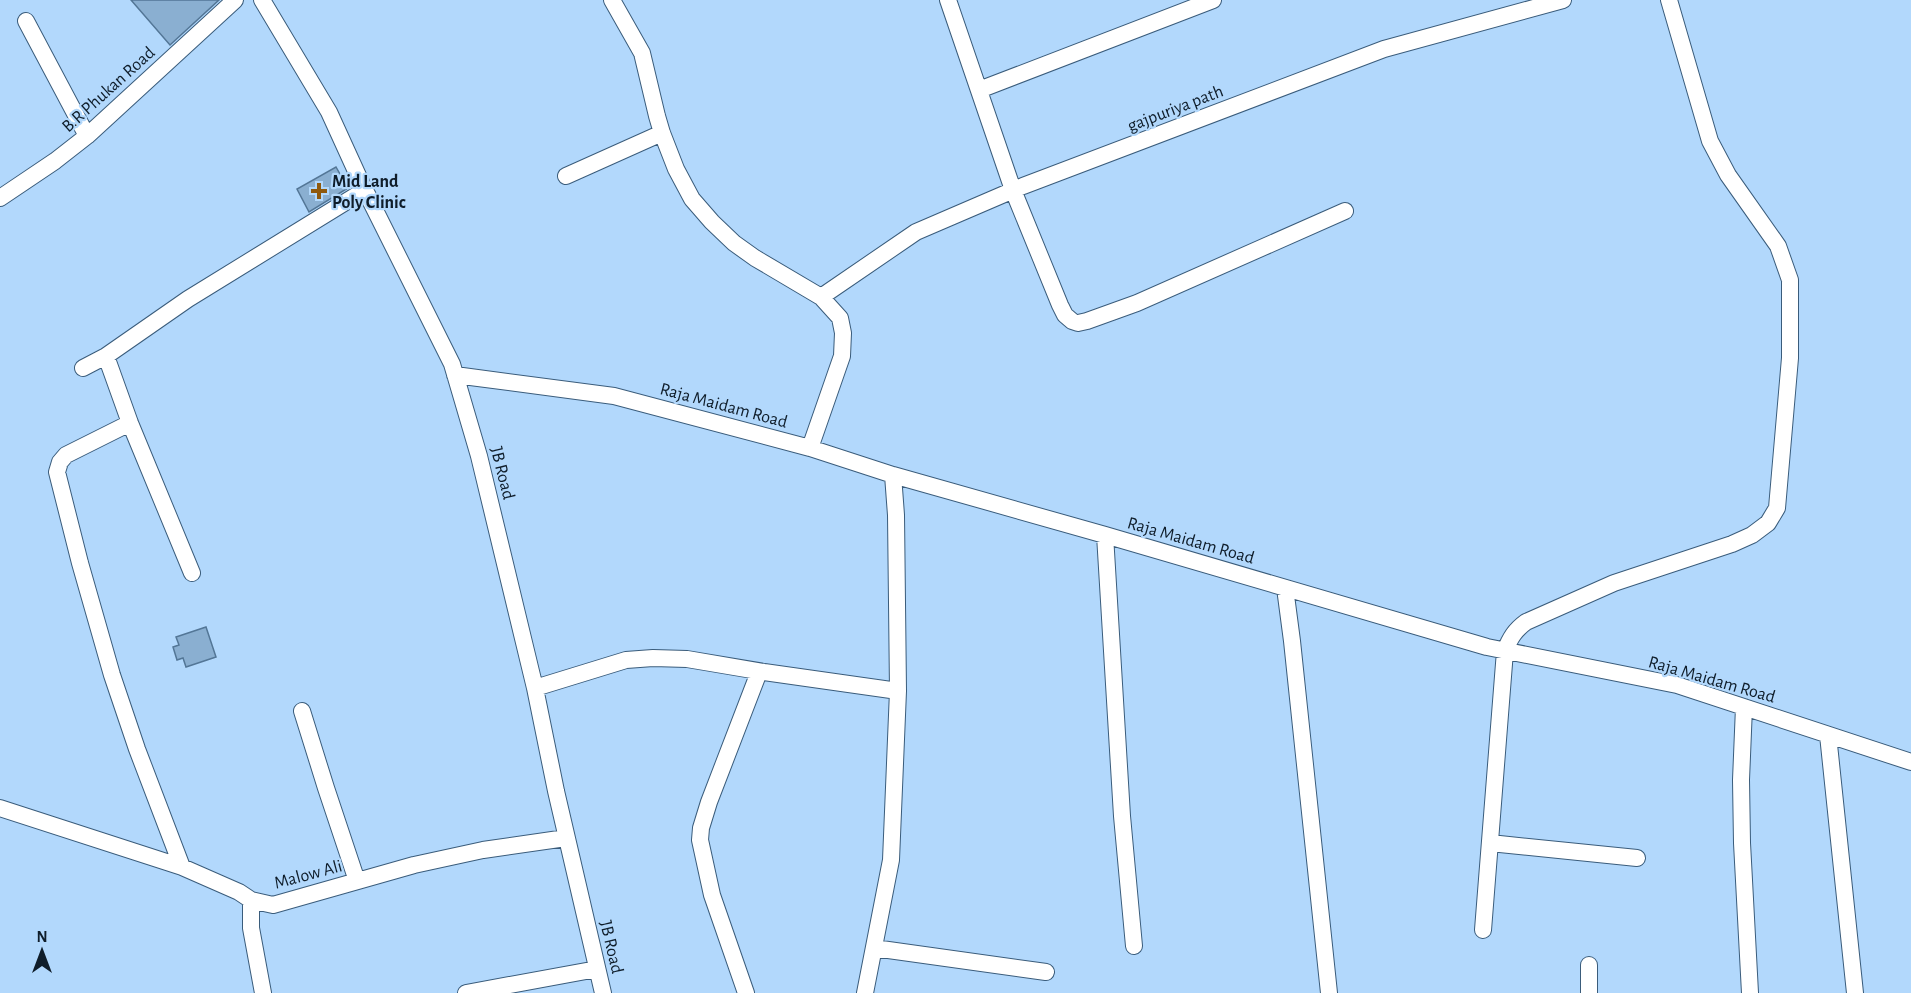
<svg xmlns="http://www.w3.org/2000/svg" width="1911" height="993" viewBox="0 0 1911 993" font-family="'Alegreya Sans',sans-serif">
<rect width="100%" height="100%" fill="#b2d8fc"/>
<path fill="#8aafd1" stroke="#537696" stroke-width="1.5" d="M131 0H219L170 45Z
M336 167 348 188 309 212 297 189Z
M206 627 216 657 186 667 183 658 177 660 173 647 179 645 176 637Z"/>
<g fill="none" stroke-linecap="round" stroke-linejoin="round">
<g stroke="#3a5c7b" stroke-width="18">
<path id="minor" d="M262 0 329 112 360 180 452 364 479 456 535 688 556 791 603 993
M612 0 642 53 657 116 662 133 676 169 692 199 712 222 734 243 755 258 821 297 840 318 843 333 842 356 810 448
M948 0 1013 190 1060 305 1065 315 1072 321 1078 323 1087 321 1137 303 1345 211
M26 21 87 136
M979 90 1213 0
M566 176 662 133
M0 198 55 161 87 136 235 0
M821 297 916 232 1023 186 1384 49 1563 0
M106 356 130 423 192 573
M83 368 106 356 188 299 365 190
M455 375 614 396 810 448 893 475 1105 535 1487 647 1677 685 1911 762
M130 423 66 455 60 462 57 472 80 563 112 675 137 749 182 867
M1105 535 1122 816 1134 946
M1285 588 1292 641 1329 993
M535 688 626 660 653 658 687 659 764 672 898 691
M1744 707 1741 780 1742 843 1750 993
M302 711 326 788 357 881
M1828 735 1855 993
M0 808 182 867 239 892 251 900 273 905 414 865 483 850 566 838
M1490 843 1637 858
M251 900V928L263 993
M1483 930 1505 651C1510 638 1515 630 1526 622L1614 583 1732 544 1752 535 1768 523 1777 508 1790 358V280L1778 246 1728 175 1710 141 1669 0
M874 948 1046 972
M1589 965V993
M466 993 597 969
M746 993 712 895 700 840 701 828 709 802 759 672
M865 993 891 860 898 691 896 515 893 475"/>
</g>
<use href="#minor" stroke="#fff" stroke-width="16"/>
</g>
<path fill="#8f590d" stroke="#b2d8fc" stroke-width="2" d="M316 182h6v6h6v6h-6v6h-6v-6h-6v-6h6z"/>
<g text-anchor="middle" stroke-width="4.5" stroke-linejoin="round" paint-order="stroke">
<g font-size="18" fill="#0f1d2a" stroke="#b2d8fc">
<text transform="translate(108 89) rotate(-42)" y="6">B.R Phukan Road</text>
<text transform="translate(1175 108) rotate(-21)" y="6">gajpuriya path</text>
<text transform="translate(724 405) rotate(15)" y="6">Raja Maidam Road</text>
<text transform="translate(503 473) rotate(76)" y="6">JB Road</text>
<text transform="translate(1191 540) rotate(16)" y="6">Raja Maidam Road</text>
<text transform="translate(1712 679) rotate(16)" y="6">Raja Maidam Road</text>
<text transform="translate(308 874) rotate(-15)" y="6">Malow Ali</text>
<text transform="translate(612 947) rotate(77)" y="6">JB Road</text>
</g>
<g font-size="18" font-weight="bold" fill="#0f1d2a" stroke="#b2d8fc" text-anchor="start">
<text x="332" y="187">Mid Land<tspan x="332" dy="21">Poly Clinic</tspan></text>
</g>
</g>
<g transform="translate(42 951)" stroke="#b2d8fc" stroke-width="4.5" paint-order="stroke">
<path d="M0-4.5L10 22L0 15L-10 22Z" fill="#0f1d2a"/>
<text y="-9" font-size="16" font-weight="bold" text-anchor="middle" fill="#0f1d2a">N</text>
</g>
</svg>
